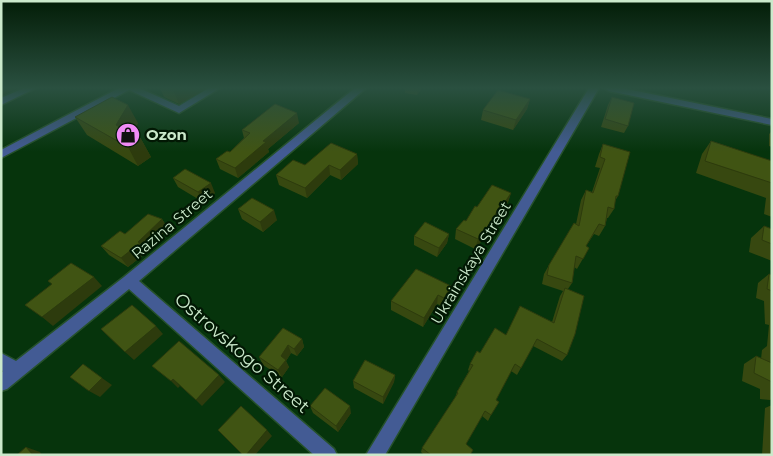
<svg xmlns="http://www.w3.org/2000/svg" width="773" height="456" viewBox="0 0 773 456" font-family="Montserrat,sans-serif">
<rect width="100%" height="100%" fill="#06340c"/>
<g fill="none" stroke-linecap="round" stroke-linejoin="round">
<g stroke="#26512b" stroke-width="3">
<path id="minor" d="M24 88H36L1 105V98Z
M119 88H139L179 106 209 88H220L179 113 129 90 1 158V150Z
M355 88H366L139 281 334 449 337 455H314L129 289 7 389 1 391V373L3 371 1 370V353L16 361 124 277Z
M589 88H599L385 455H366Z
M604 88H622L772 119V125L609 91Z"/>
</g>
<use href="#minor" fill="#435b94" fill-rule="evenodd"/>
</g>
<path fill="#374810" d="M160 88H208L179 104 164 97Z
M405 88H422L417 95 405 93Z
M612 97 628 126 624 133 601 127 608 105Z
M530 99 527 109 513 130 481 120 483 110Z
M75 117 138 123 132 134 141 139 151 157 138 166 87 135Z
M299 123 268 149 269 152 238 178 220 169 216 159 230 152 244 138 242 130Z
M772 131V147L769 146V134Z
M711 141 772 161V217L764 214 766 198 696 173 702 154Z
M603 144 618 196 615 201 614 209 608 218H607L605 226 599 236 594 234 586 246 589 248 577 269 574 267 572 283 568 289 567 355 562 361 533 346 517 375 511 371 496 400 491 415 488 421 482 416 466 444 470 455H424L421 452 422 448 455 398 457 392 469 371 468 370 470 364 480 353 506 335 552 322 560 296 563 291 542 284 544 274 549 265 576 224 581 200 586 190 592 192 600 168 595 167 599 154Z
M357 154 358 164 341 180 330 175 307 198 279 185 276 175 305 165Z
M173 178 215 193 203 202 178 187Z
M511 193 508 202 498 217 496 216 488 233 475 249 455 239 456 229 466 221 477 207Z
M238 209 277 220 263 232 242 219Z
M162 219 168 229 145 250 147 252 128 267 109 255 101 246 125 234Z
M764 226 772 229V261L749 252 751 238Z
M449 234 447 243 437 257 414 245V236Z
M769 274 772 275V399L770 400 760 399V389L742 381 744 364 756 356 761 359 762 350 767 346 769 325 765 324 764 301 756 298 758 283Z
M451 286 449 295 442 306 437 304 423 327 391 310V301Z
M302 339 304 347 297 356 291 353 286 361 289 367 282 377 263 365 259 357Z
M395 375 394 382 383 404 354 388 353 381Z
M772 405V455H762L765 408Z
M310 406 351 413 338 432 313 413Z"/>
<path fill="#2d3b0d" d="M1 88H18L1 96Z
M176 88H208L179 104 173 90Z
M418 88H422L417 95Z
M530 99 527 109 513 130 516 120Z
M128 105 138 123 127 144 116 125Z
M297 113 299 123 268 149 269 152 238 178 235 168 263 141Z
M141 139 151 157 138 166 128 147Z
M357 154 358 164 341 180 340 170Z
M329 165 330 175 307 198 305 188Z
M211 183 215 193 203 202 198 192Z
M511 193 508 202 498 217 501 208Z
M499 207 496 216 488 233 475 249 478 239Z
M274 210 277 220 263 232 260 222Z
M162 219 168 229 145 250 147 252 128 267 121 258Z
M449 234 447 243 437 257 439 248Z
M94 277 102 286 53 326 42 317Z
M451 286 449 295 442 306 444 298Z
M438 295 437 304 423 327 424 318Z
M156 326 163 334 134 360 125 352Z
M302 339 304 347 297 356 294 349Z
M288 345 291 353 286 361 289 367 282 377 278 370 281 356Z
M219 375 225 382 202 406 196 400Z
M395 375 394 382 383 404V397Z
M102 378 112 385 100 397 89 391Z
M173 379 180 386 178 388 171 381Z
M350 406 351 413 338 432 336 426Z
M267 430 272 436 255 455H246Z
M26 447 40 452 42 455H33Z"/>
<path fill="#405413" stroke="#2d3b0d" d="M498 90 530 99 516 120 483 110Z
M112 97 128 105 116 125 141 139 128 147 75 117Z
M612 97 634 103 628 126 605 119Z
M275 104 297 113 263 141 266 142 235 168 216 159 227 151 230 152 250 133 242 130Z
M711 141 772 161V183L705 161Z
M331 143 357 154 340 170 329 165 305 188 276 175 293 160 305 165Z
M603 144 630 152 618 196H616L614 209 608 207 605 226 599 224 586 246 589 248 583 259 576 256 572 283 547 275 549 265 574 223 579 226 586 190 593 193 605 159 600 157Z
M185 169 211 183 198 192 173 178Z
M492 185 511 193 501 208 499 207 491 223 478 239 456 229 464 220 466 221 475 206 477 207Z
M252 198 274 210 260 222 238 209Z
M148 214 162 219 138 242 140 243 121 258 101 246 120 231 125 234Z
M425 222 449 234 439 248 414 236Z
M764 226 772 229V244L762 240Z
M71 263 94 277 42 317 25 305 52 284 48 281Z
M416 269 451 286 444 298 438 295 424 318 391 301Z
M769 274 772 275V291L767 289Z
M565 288 584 296 575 334 567 355 537 339 521 368 515 364 496 400 499 402 491 415 485 411 466 444 473 450 470 455H431L422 448 458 393 457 392 473 365 470 364 477 351 480 353 495 328 506 335 520 306 554 323Z
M132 305 156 326 125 352 101 329Z
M283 328 302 339 294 349 288 345 281 356 286 360 278 370 259 357Z
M179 341 219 375 196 400 173 379 171 381 152 366Z
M756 356 772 363V382L754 373Z
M365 360 395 375 383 397 353 381Z
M83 364 102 378 89 391 70 377Z
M325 388 350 406 336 426 310 406Z
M241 406 267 430 246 455H243L218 430Z
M26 447 33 455H17Z"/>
<linearGradient id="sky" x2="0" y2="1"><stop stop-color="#031d07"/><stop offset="0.58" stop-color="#2a5040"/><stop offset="1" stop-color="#2a5040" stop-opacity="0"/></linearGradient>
<rect width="773" height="152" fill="url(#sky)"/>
<defs>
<g id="shop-disc" transform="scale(1.25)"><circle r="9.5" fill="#f08bf6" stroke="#021804"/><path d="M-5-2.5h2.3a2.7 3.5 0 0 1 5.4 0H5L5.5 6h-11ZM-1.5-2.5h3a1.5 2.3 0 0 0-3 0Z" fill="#111"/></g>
</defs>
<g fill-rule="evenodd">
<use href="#shop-disc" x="128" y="135"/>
</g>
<g text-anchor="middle" stroke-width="4.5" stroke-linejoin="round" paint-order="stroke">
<g font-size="15" font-weight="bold" fill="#cbe9cb" stroke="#021804" text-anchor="start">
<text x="146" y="140">Ozon</text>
</g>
<g font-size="15" fill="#cbe9cb" stroke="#021804">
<text transform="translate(172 224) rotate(-40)" y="5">Razina Street</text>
<text transform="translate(471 263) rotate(-59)" y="5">Ukrainskaya Street</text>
</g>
<g font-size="18" fill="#cbe9cb" stroke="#021804">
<text transform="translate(242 353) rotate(41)" y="6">Ostrovskogo Street</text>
</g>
</g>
<rect width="773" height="456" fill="none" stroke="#cbe9cb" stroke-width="5"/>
</svg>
